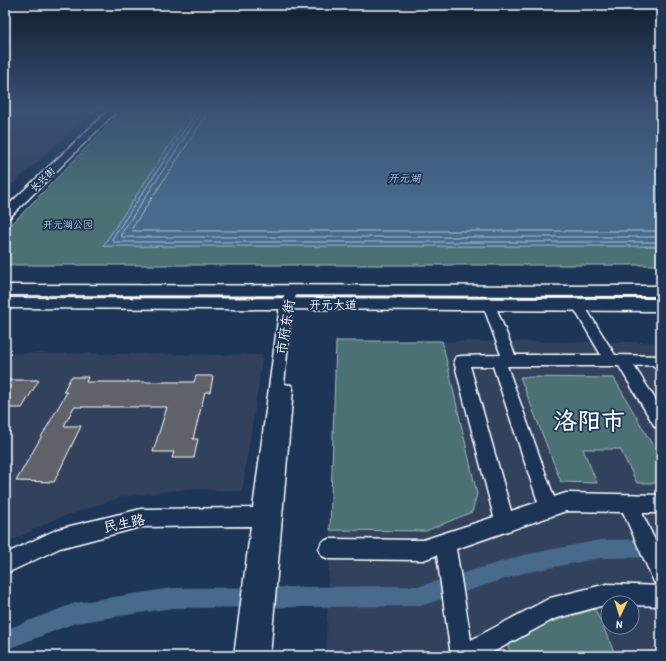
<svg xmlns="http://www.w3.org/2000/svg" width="666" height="661" viewBox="0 0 666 661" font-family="'Patrick Hand','LXGW WenKai TC',sans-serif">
<rect width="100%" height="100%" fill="#1d3557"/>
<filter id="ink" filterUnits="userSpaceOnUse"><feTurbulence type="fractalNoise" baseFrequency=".025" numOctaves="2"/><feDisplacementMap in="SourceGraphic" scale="8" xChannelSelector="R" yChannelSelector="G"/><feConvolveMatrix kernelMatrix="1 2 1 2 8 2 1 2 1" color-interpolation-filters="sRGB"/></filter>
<g filter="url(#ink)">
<path fill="#31425d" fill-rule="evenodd" d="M5 110H95L5 191Z
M336 341 661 342V656H326ZM608 603H632V627H608Z
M5 353 263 355 242 491 187 489 122 497 53 520 5 544Z"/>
<path fill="#4c7174" stroke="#a6b8ba" d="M123 110H193L103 246H661V265H5V231Z
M336 341H442L477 494 472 512 426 531 330 530Z
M520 377 614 378 661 460V483H637L620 449H583L597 483 561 482Z
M595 609 616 656H513L506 643 548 623Z"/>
<path fill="#466b8d" stroke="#90a6bb" d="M193 110H661V246H103Z"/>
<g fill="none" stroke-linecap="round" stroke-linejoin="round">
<path stroke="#b5c4d1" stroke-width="1" d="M196 110 195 114 112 239 113 242H661
M201 110 199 116 121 234 122 237H661
M207 110 204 119 132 228 133 231H661"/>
<path fill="#466b8d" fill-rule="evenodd" d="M661 539V557L600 558 524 573 420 606 172 608 75 623 5 650V630L75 603 172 588 420 586 524 555 600 540Z"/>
</g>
<path fill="#61626a" stroke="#fff" d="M196 376H213L210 392H205L193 439H198L194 458H172L174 452H153L167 407H74L64 426H81L54 482 16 481 67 392H63L71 377H88L86 382H194Z
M5 380H39L22 408H5Z"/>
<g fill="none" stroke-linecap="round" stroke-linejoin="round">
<g stroke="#fff" stroke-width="3">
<path id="minor" d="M292 287 296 288 298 291 292 305 284 384 291 385 293 389 270 656H234L251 526 141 527 60 548 5 574V554L58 529 141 509 253 508 280 305 288 288Z
M489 301 493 302 495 305 515 355H601L572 305 574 302 578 301 582 302 615 355 661 356V371L656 369 653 365 634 366 661 408V429L655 427 619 366H507L554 497 566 493 661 495V513H642L661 553V585L654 582 623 512 566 511 456 549 471 640 550 598 607 584 661 586V606L632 605V603H608V604L554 619 486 656H451L437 555 423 560 329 559 322 556 319 549 322 542 329 539 423 540 494 517 454 361 456 357 461 356 501 355 483 305 485 302ZM470 366H493L538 502 511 511Z"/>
</g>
<g stroke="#fff" stroke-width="3">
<path id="major" d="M109 110H118L9 218 5 219V208Z
M5 285 661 286V296L5 295Z
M5 298 661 299V311L5 308Z"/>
</g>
<use href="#minor" fill="#1d3557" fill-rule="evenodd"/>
<use href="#major" fill="#1d3557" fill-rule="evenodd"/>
</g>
</g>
<linearGradient id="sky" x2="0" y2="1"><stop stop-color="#101d30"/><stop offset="0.54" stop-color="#3a5174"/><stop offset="1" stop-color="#3a5174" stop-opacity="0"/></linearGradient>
<rect width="666" height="202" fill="url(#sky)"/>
<g text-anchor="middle" stroke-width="3.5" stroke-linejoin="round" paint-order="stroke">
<g font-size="10" fill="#fff" stroke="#1d3557">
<text transform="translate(42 179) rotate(-44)" y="4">长兴街</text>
</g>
<g font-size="10" fill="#b7c6c7" stroke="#1d3557">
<text x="68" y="228">开元湖公园</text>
</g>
<g font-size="11" font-style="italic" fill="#b5c4d1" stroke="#1d3557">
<text x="404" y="182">开元湖</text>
</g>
<g font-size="12" fill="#fff" stroke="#1d3557">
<text x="333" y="309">开元大道</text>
</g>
<g font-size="14" fill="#fff" stroke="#1d3557">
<text transform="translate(285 327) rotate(-81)" y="5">市府东街</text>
<text transform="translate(124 523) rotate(-12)" y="5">民生路</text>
</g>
<g font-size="24" font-weight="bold" fill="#fff" stroke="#1d3557">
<text x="589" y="429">洛阳市</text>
</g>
</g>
<rect width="666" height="661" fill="none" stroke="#1d3557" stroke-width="20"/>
<rect x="10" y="10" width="646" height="641" fill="none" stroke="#fff" stroke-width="1.5" filter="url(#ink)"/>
<g transform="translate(620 615) rotate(184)"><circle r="19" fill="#1d3557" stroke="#77869a"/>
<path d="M0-3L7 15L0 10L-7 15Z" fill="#ffd166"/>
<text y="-6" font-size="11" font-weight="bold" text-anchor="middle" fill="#ffffff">N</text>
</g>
</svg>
